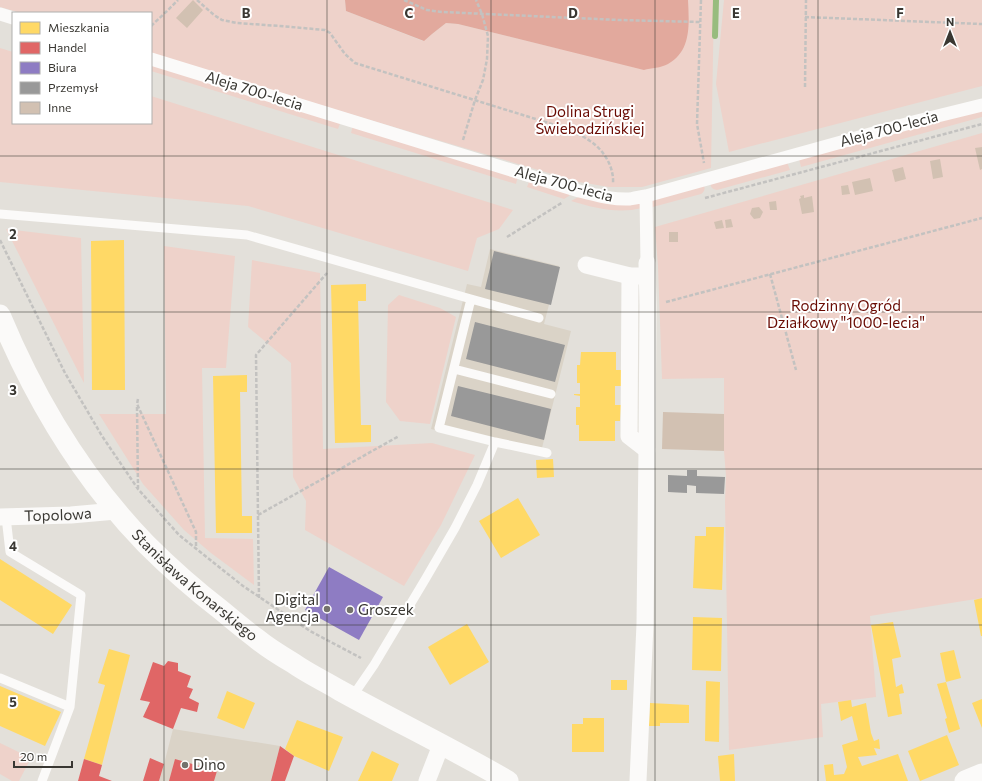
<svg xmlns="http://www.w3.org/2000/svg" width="982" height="781" viewBox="0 0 982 781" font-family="Commissioner,sans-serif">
<rect width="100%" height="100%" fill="#e3e0da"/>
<path fill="#dad3c7" d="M490 249 559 266 544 324 571 331 540 456 431 429 467 284 481 287Z
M173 729 280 746 271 781H159L164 764Z"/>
<path fill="#eed2ca" d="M0 0H345L346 11 423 41 432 34 446 23 458 24 560 49 688 28V0H714L711 168 642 187H609L579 182 340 111 151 53V13H21L0 7Z
M724 0H982V86L729 152 716 84Z
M0 48 13 52V123H151V96L513 210 499 229 477 238 468 271 248 206 0 182Z
M151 62 341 121 338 129 151 71Z
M982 108V117L801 167 799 159Z
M353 125 518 176 516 184 351 133Z
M982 133V598L870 616 876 697 821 704 823 737 729 750 725 502 726 476 724 451V378L662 379 658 266 655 227Z
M787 162 790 170 717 190C712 189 711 188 710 182Z
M530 179 570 194 569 196 564 199 527 187Z
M704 185C705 189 705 191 701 194L649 208 650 201Z
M582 195 639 203 642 208C618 214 594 208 571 201Z
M6 229 81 238 84 383Z
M164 246 235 256 226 368H202L205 538 253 539 254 585 211 553 184 530 143 484 99 414H166Z
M252 260 320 273 323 449 432 443 475 455 441 525 404 586 305 530 306 501 293 477 291 363 248 327Z
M399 295 440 308 456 317 430 424 400 421 386 402 388 305Z
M0 743 31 758 19 781H12L0 774Z"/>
<path fill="#e2a99d" d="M345 0H688C689 23 692 51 668 64 661 68 651 68 644 70L458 24 446 23 432 34 424 41 346 11Z"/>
<path fill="#ffd966" d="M124 240 125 390H92L91 241Z
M366 284V301H358L361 425H371V442L335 443 331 285Z
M581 352H616V370H621V386H615V405H621L620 421H615V441H579V425H576V407H580V396L574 395V394H580V383H577V365H580Z
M247 375V392H240L242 516H252V533H216L213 376Z
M553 459 554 477 537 478 536 460Z
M518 498 540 535 501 558 479 521Z
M706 527H724L722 590 693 588 695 536H706Z
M0 559 72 605 53 634 0 600Z
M982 598V636H981L974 600Z
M693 617 722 618 721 671 692 670Z
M893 622 901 657 892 659 896 687 902 684 904 693 899 694 902 714 888 717 871 625Z
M467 624 489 662 450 685 428 647Z
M109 649 130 655 102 765 84 759 105 685 98 683Z
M954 650 961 678 946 682 940 653Z
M611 680H627V690H611Z
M706 681 720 682 719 742 705 741Z
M946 682 960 729 949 733 945 719 947 718 937 684Z
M0 686 61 712 45 746 0 726Z
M227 691 255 703 244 729 217 718Z
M982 699V728L972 703Z
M851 700 852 707 866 703 871 733 874 741 879 739 880 749 874 748 877 755 858 757 862 766 898 754 908 781H826L824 765 833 764 834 775 844 774 847 767 842 745 858 740 852 716 841 721 838 702Z
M650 703 689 705V723H660V726H649Z
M583 718H604V752H572V724H583Z
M297 720 343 737 329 771 294 756 285 749Z
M947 735 959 765 920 781 908 751Z
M372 751 399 764 392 781H358Z
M734 754 735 781H720L718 756Z"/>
<path fill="#e06666" d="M168 661 178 663V671L191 676 187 687 193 689 189 698 199 703 197 712 181 708 173 729 143 717 150 702 140 700 153 662 164 666Z
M280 746 294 756 285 781H271Z
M150 758 164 764 159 781H143Z
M84 759 102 765 99 776 112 781H78Z
M175 759 217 771 214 781H169Z"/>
<path fill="#8e7cc3" d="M329 567 383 597 359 640 305 610Z"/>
<path fill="#999" d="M494 251 560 267 551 305 485 289Z
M475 322 565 345 555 382 466 359Z
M458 386 551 409 544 440 451 416Z
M687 470H697V476L725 477 724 494 696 493V486L687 485V493L668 492V475L687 476Z"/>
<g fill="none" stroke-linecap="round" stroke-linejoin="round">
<path stroke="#98bc7e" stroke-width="6" d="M715 36 716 0"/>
</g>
<path fill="#d2c1b2" d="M193 0 203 10 187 28 176 18Z
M982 147V169L980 170 975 148Z
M940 159 943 177 933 179 930 161Z
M903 167 906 179 895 182 892 170Z
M870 178 873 191 855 195 852 182Z
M848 185 850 194 842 195 841 186Z
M804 195V198L812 196 814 212 802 214 799 199 801 198 800 196Z
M776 201 777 210H770L769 202Z
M759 207 763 212 760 218 754 219 750 214 752 208Z
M731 219 733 227 726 228 725 220Z
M722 220 724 228 716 229 714 222Z
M669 232H678V242H669Z
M663 412 724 414V451L662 449Z"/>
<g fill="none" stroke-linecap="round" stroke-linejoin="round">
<path stroke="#c3c2c0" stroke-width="2.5" stroke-dasharray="4 2" stroke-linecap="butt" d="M197 0 214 15 222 20 237 23 280 26 325 30 330 33 345 54 355 63 568 129C576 133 583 136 590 141 604 150 614 167 613 183
M404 0 427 10 442 12 619 20 700 22
M701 0 697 124 704 163
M805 17 982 24
M151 26 167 11 178 0
M805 87 806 0
M463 140 475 100 483 80 487 59 488 36 482 14 476 0
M705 198 982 124
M507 237 563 202
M0 240 65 373 102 436 138 489 179 535 243 586 310 631 361 658
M770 274 796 370
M666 302 982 218
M138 399 137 404 196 532V547
M137 407 138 488
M258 515 399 436
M259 598 256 355 327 273"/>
<path stroke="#fbfaf9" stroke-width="9" d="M0 214 247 235 471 299 539 318
M454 369 551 394
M495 442 547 453
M6 517 10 552 81 595 70 707 42 781
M0 678 70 707
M352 697 374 665 426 578 455 528 477 485 495 442 439 428 471 299"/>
<path stroke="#fbfaf9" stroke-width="13" d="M0 14 13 18
M151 59 579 191C596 195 612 200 630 199 635 198 640 197 646 196L917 121 982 105
M646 196 647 263"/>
<g stroke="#fbfaf9" stroke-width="17">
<path d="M586 265 630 276H640"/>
<path d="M630 276 629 436 647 450"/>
<path id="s1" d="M0 517 71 515 116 511"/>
<path d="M427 781 441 745"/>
<path d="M638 781 645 624 647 450 648 305 647 263"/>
</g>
<g stroke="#fbfaf9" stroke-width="21">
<path id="s2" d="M0 315C35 399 83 479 146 544 170 568 195 590 221 610 233 620 245 630 257 639 268 648 281 656 293 663 307 673 324 681 339 690 395 721 453 749 508 781"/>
<path d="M965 781 982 774"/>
</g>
</g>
<path fill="none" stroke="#393732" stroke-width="1" stroke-opacity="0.55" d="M164 0V781M327 0V781M491 0V781M655 0V781M818 0V781M0 156H982M0 312H982M0 469H982M0 625H982"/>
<g fill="#74726d" stroke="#fff" stroke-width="1.5">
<circle cx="327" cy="609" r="4"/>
<circle cx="350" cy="610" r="4"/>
<circle cx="185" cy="765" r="4"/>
</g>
<g text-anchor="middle" stroke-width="4" stroke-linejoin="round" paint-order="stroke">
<g font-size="15" fill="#393732" stroke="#fff">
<text transform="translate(254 91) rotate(17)" y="5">Aleja 700-lecia</text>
<text transform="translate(889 129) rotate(-15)" y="5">Aleja 700-lecia</text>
<text transform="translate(564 184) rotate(15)" y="5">Aleja 700-lecia</text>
<text dy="5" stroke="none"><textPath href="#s1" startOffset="58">Topolowa</textPath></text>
<text dy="5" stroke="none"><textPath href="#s2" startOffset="337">Stanisława Konarskiego</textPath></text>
</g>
<g font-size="15" fill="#690a02" stroke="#fff">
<text x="590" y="117">Dolina Strugi<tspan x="590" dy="17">Świebodzińskiej</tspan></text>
<text x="846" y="311">Rodzinny Ogród<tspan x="846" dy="17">Działkowy "1000-lecia"</tspan></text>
</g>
<g font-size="15" fill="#393732" stroke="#fff" text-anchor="start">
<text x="319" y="605" text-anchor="end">Digital<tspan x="319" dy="17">Agencja</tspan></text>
<text x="358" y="615">Groszek</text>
<text x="193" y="770">Dino</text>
</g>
</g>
<g font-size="13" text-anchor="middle" font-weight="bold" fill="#393732" stroke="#fff" stroke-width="4" stroke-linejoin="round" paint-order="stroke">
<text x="246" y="18">B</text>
<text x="409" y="18">C</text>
<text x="573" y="18">D</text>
<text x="736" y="18">E</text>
<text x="900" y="18">F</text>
<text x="13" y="239">2</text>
<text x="13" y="395">3</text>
<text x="13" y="551">4</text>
<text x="13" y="707">5</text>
</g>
<rect x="12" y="12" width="140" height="112" fill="#ffffff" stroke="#b0afad"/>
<rect x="20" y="22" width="20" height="12" fill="#ffd966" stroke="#b0afad"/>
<text x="48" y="32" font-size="12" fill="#393732">Mieszkania</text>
<rect x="20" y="42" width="20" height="12" fill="#e06666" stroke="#b0afad"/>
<text x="48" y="52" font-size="12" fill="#393732">Handel</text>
<rect x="20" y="62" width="20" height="12" fill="#8e7cc3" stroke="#b0afad"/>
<text x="48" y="72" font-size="12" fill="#393732">Biura</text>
<rect x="20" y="82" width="20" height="12" fill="#999999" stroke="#b0afad"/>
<text x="48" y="92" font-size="12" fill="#393732">Przemysł</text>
<rect x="20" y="102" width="20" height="12" fill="#d2c1b2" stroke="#b0afad"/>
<text x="48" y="112" font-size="12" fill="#393732">Inne</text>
<g transform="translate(950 32)" stroke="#ffffff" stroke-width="3" paint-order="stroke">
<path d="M0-3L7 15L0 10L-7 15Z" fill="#393732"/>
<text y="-6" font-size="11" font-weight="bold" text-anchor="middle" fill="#393732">N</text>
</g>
<path d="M14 761v6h58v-6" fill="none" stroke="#393732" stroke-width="2"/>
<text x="20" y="761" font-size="12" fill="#393732" stroke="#ffffff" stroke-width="3" paint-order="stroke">20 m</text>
</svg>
